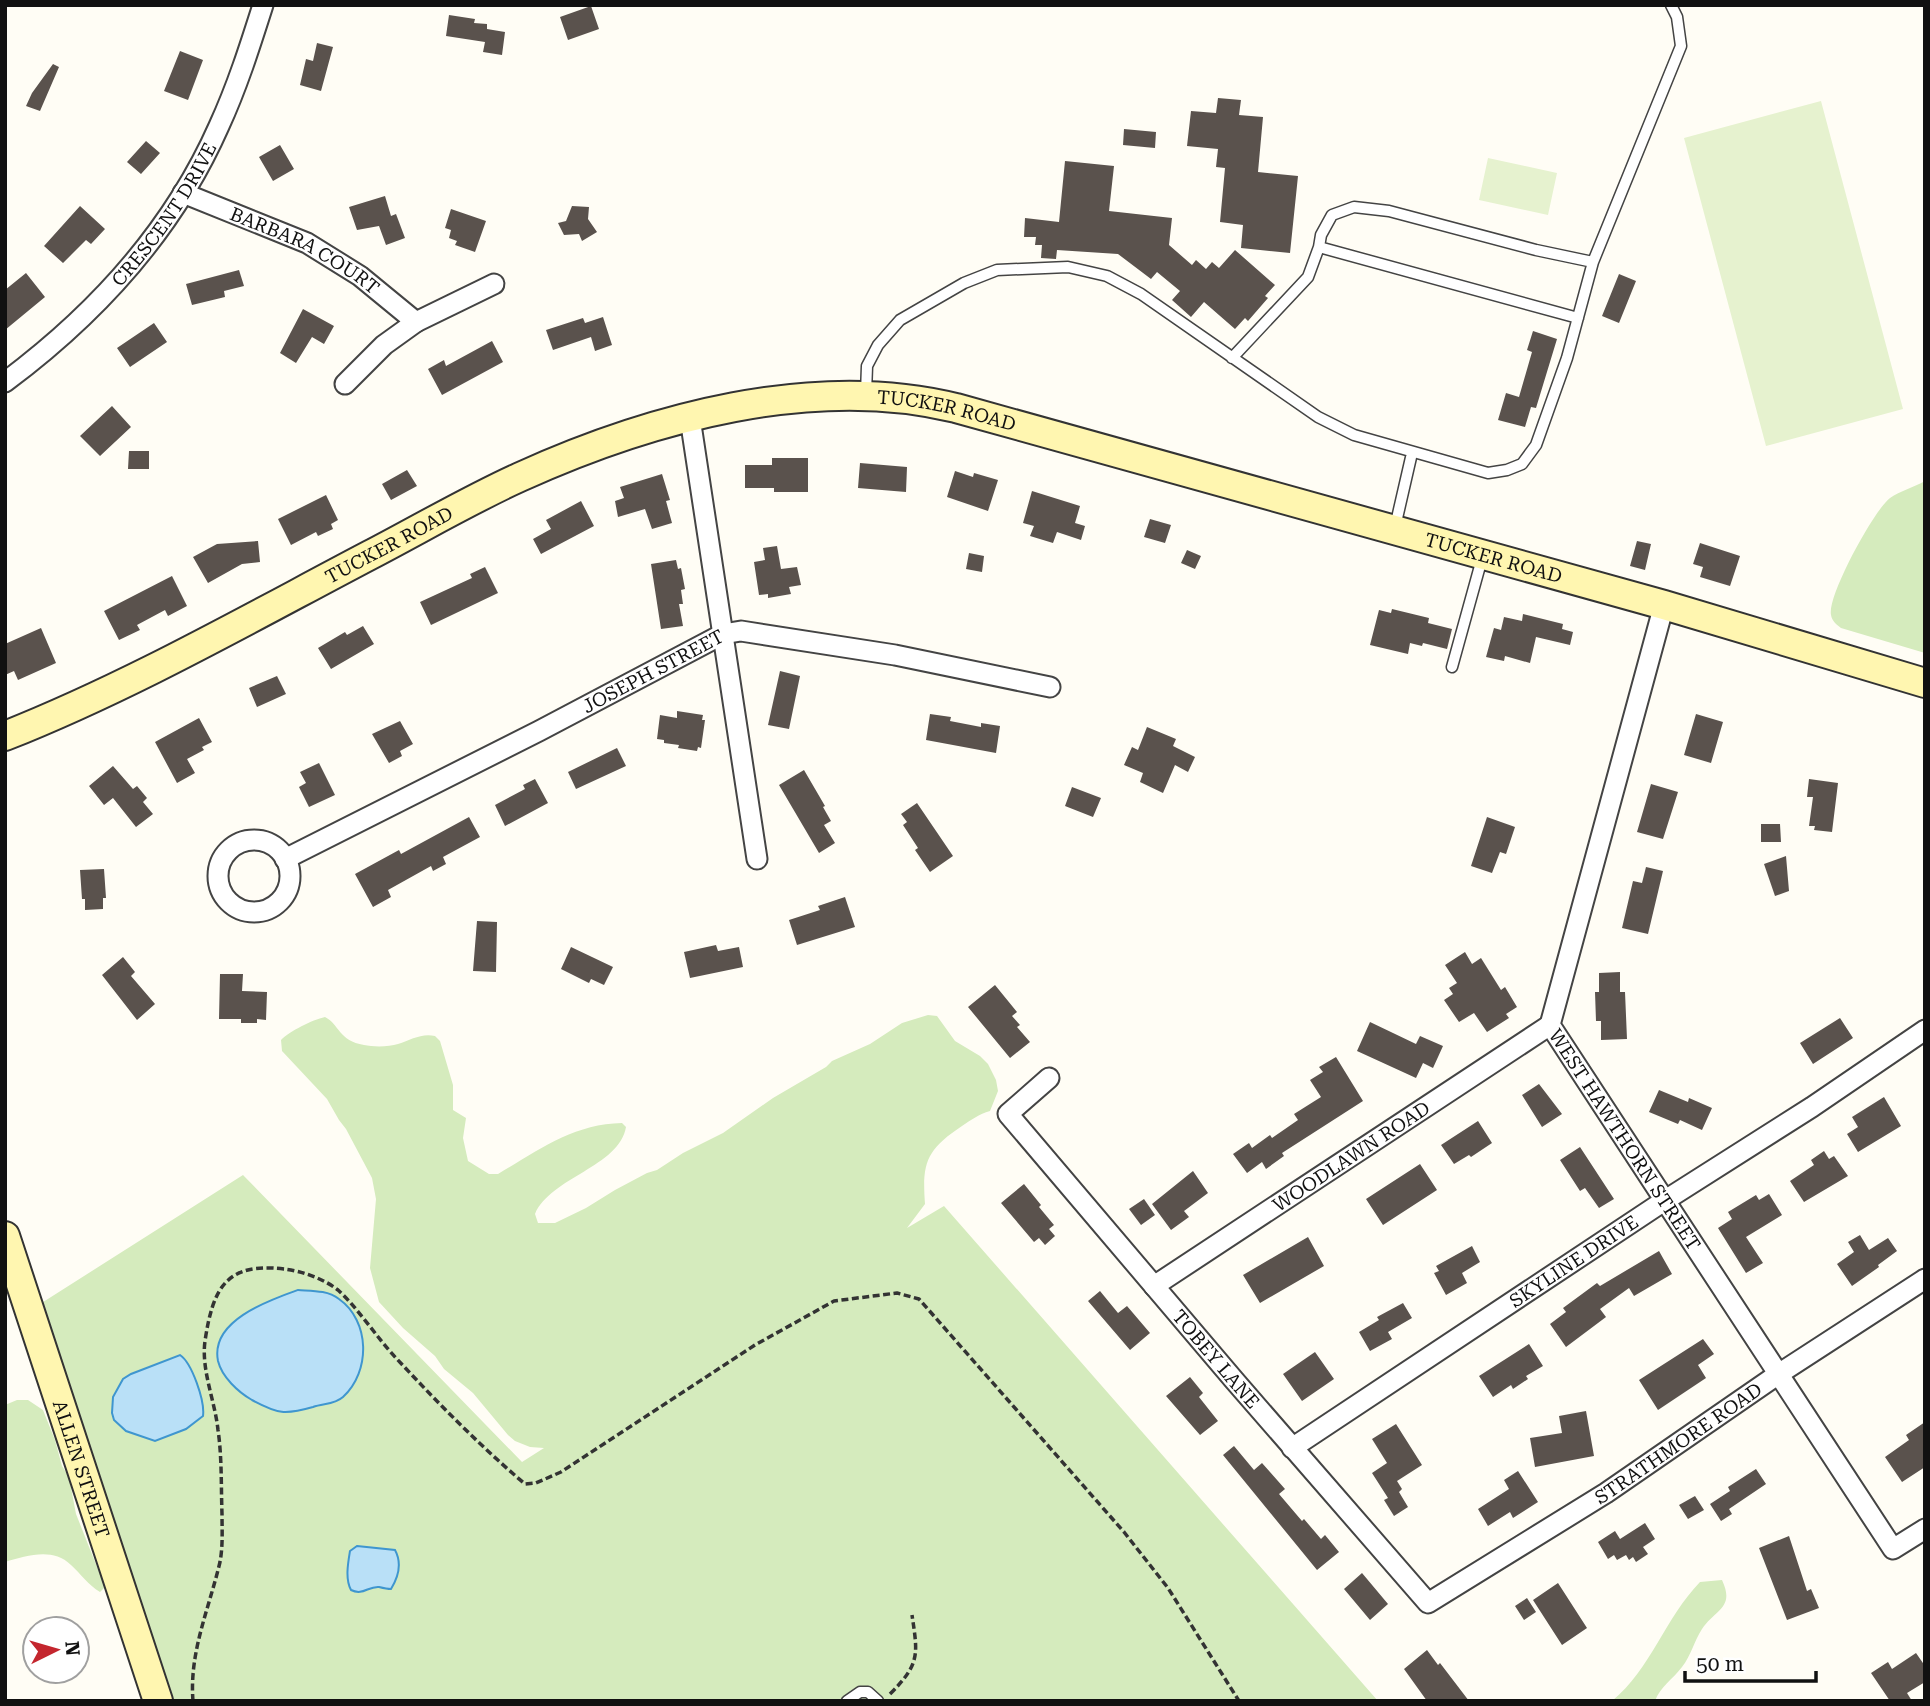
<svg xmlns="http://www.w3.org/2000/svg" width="1930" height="1706" viewBox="0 0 1930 1706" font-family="'Roboto Serif',serif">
<rect width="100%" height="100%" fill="#fffdf5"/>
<path fill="#d5ebbd" d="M1925 481V653L1841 628C1837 625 1832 621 1831 615 1827 596 1874 510 1890 498 1900 491 1914 487 1925 481Z
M928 1015 937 1016 955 1041 980 1056 988 1064 996 1080 998 1091 990 1111C979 1114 971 1120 962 1126 926 1150 922 1163 925 1204L907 1228 944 1206 1378 1701H172L40 1304 243 1175 522 1462 544 1448 530 1447 515 1441 508 1435 473 1393 444 1369 435 1356 403 1328 379 1302 370 1268 376 1199 372 1178 346 1129 339 1120 327 1099 282 1051 281 1040C290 1031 312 1020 325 1017 339 1024 339 1041 364 1045 373 1047 389 1047 398 1044 411 1040 421 1033 435 1036L440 1041 453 1085V1110L466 1118 463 1138 468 1161 489 1174H498C539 1150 573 1124 622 1123L626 1127C619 1167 551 1177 535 1214L538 1223H555L586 1208 615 1190 647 1173 657 1170 683 1153 723 1133 773 1098 826 1067 832 1061 870 1044 902 1023Z
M17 1400H28L43 1410 55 1440 62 1466 69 1477 76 1514 105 1587 100 1592C88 1585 81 1574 71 1565 52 1547 27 1556 5 1562V1405Z
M1722 1580C1735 1608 1716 1609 1702 1629 1694 1641 1691 1656 1682 1667 1673 1679 1660 1687 1655 1701H1612C1651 1669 1665 1618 1700 1582Z"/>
<path fill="#e6f2cf" d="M1821 101 1903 409 1766 446 1684 138Z
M1488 158 1557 173 1548 215 1479 200Z"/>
<path fill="#b9e0f7" stroke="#3f96cf" stroke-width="2" d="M298 1290C312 1291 327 1290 339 1299 370 1321 371 1371 343 1397 334 1405 323 1403 313 1407 285 1415 278 1414 252 1400 238 1392 222 1377 218 1361 210 1321 267 1301 298 1290Z
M180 1355C192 1363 205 1401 203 1416L186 1429 155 1441 126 1431 114 1420 112 1413 113 1397 123 1379 131 1374Z
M357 1546 395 1550C402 1563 399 1576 391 1589 387 1589 383 1588 379 1587 368 1586 363 1596 351 1590 345 1579 348 1563 350 1551Z"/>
<path fill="#5a524d" d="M591 6 599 29 568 40 560 17Z
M449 15 475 19 474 23 487 24V29L505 32 502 55 483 52 485 42 446 36Z
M317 43 333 47 321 91 300 85 306 59 313 61Z
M180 51 203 60 188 100 164 91Z
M53 64 59 67 40 111 26 106 32 93Z
M1218 98 1241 100 1239 115 1263 117 1258 172 1298 176 1290 253 1241 248 1243 225 1220 222 1225 168 1216 167 1218 149 1187 146 1191 111 1216 113Z
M1124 129 1156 132 1155 148 1123 145Z
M146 141 160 153 141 174 127 162Z
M280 145 294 169 273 181 259 157Z
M1065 161 1114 166 1109 211 1172 218 1169 245 1192 265 1196 260 1206 269 1212 262 1219 268 1235 250 1275 285 1265 296 1268 298 1248 321 1245 318 1235 329 1204 302 1191 317 1172 300 1180 291 1157 272 1151 279 1118 254 1057 250 1056 259 1041 258 1042 245H1035L1036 237H1024L1025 218 1059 222Z
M385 196 391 216 396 214 405 238 386 245 379 226 357 230 349 207Z
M80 206 105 229 91 244 86 240 63 263 44 246Z
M572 206 589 207 588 219 597 232 582 241 579 234 564 235 558 223 566 221Z
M451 209 486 221 475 252 455 245 457 241 449 238 451 230 445 228Z
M239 270 244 286 224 291 225 297 192 305 186 284Z
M26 273 45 297 5 330V290Z
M1619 274 1636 281 1619 323 1602 316Z
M303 309 334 326 324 344 312 337 296 363 280 353Z
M603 317 612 345 595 351 591 337 553 350 546 330 583 318 585 323Z
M154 323 167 342 130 367 117 348Z
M1533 331 1557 339 1536 408 1531 407 1525 427 1498 420 1506 393 1519 397 1532 352 1527 350Z
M492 341 503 362 442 395 428 369 444 360 446 366Z
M112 406 131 427 100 456 80 436Z
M129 451H149V469H128Z
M772 458H808V492H774V488H745V465H772Z
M860 463 907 467 906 492 858 488Z
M407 470 417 486 391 500 382 484Z
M955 471 973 477 974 473 998 480 988 511 947 497Z
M662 474 670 500 666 501 672 523 652 529 645 509 618 517 615 501 624 498 620 487Z
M1032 491 1080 506 1075 523 1085 526 1081 540 1057 532 1053 543 1030 536 1034 526 1023 523Z
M326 495 338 520 331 524 333 529 318 536 316 532 291 545 278 519Z
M581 501 594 526 541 554 533 539 551 529 546 520Z
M1150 519 1171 525 1165 543 1144 537Z
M258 541 260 562 242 564 208 583 193 557 217 544Z
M1637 541 1651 544 1645 570 1630 566Z
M1700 543 1740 556 1730 586 1700 577 1703 567 1693 564Z
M777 546 781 569 797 567 801 585 789 587 791 594 768 598V594L759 595 754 562 765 560 763 548Z
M1187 550 1201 556 1195 569 1181 563Z
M969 553 984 556 982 572 966 569Z
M676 560 678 569 681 568 685 589 681 590 683 604H679L683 626 661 629 651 564Z
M485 567 498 593 431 625 420 602 472 578 470 574Z
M172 576 187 606 168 616 165 610 137 625 140 630 119 640 104 611Z
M1392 609 1429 618 1428 623 1452 629 1447 649 1423 643 1422 646 1410 643 1408 654 1370 645 1379 610 1391 613Z
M1523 614 1563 624 1562 629 1573 632 1570 645 1536 637 1530 663 1505 656 1504 661 1486 657 1494 628 1501 630 1504 617 1522 621Z
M363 626 374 644 331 669 318 648 345 632 347 635Z
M41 628 56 663 18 680 14 671 5 675V644Z
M780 671 800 676 789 729 768 725Z
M277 676 286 694 257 707 249 688Z
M677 711 703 715 702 720H705L701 748 698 747 697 751 678 748 679 745 664 743V740L657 739 660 715 677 718Z
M930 714 951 717 950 721 981 727V723L1000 726 996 753 926 740Z
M1696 714 1723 722 1711 763 1684 755Z
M199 718 212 742 202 747 204 750 187 759 195 773 177 783 155 742Z
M400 721 413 744 400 751 402 756 389 763 372 734Z
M1147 727 1176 739 1173 746 1195 757 1188 772 1175 765 1163 793 1140 782 1143 773 1124 765 1132 747 1138 750Z
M617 748 626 766 576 789 568 772Z
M319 763 335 795 309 807 299 787 306 783 300 772Z
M113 766 133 789 137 786 147 798 143 802 153 814 136 827 113 798 104 805 89 786Z
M804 770 825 806 823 807 831 821 824 825 835 843 819 853 779 785Z
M535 779 548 803 505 826 495 805 525 789 523 785Z
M1809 779 1838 783 1832 832 1814 830 1815 826H1809L1813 797H1807Z
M1651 784 1678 792 1663 839 1637 832Z
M1072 787 1101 798 1093 817 1065 806Z
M917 803 953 856 930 872 915 850 918 848 903 825 907 822 901 814Z
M469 817 480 837 443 857 446 864 433 871 431 866 388 890 391 897 373 907 355 874 399 850 401 854Z
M1487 817 1515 827 1506 854 1500 852 1492 873 1471 866Z
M1761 824H1780L1781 842H1761Z
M1786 856 1789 891 1775 896 1764 864Z
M1646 867 1663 871 1648 934 1622 928 1633 881 1642 883Z
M104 869 106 898H103V909L85 910V899H82L80 870Z
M845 897 855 927 797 945 789 920 820 910 818 906Z
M477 921 497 922 496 972 473 971Z
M716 945 718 951 739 947 743 967 690 978 684 952Z
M571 947 613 967 604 985 591 979 589 983 561 969Z
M1465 952 1472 964 1481 958 1501 990 1505 987 1517 1007 1506 1014 1509 1018 1487 1032 1474 1013 1459 1022 1444 1000 1453 994 1449 988 1457 983 1445 965Z
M123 957 135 972 131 976 155 1004 137 1020 102 975Z
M1620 972V992H1625L1627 1039 1601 1040V1021H1596L1595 992H1599V973Z
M220 974H243L242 991 267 992 266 1020 257 1019V1023H241V1019H219Z
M995 985 1017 1012 1012 1016 1020 1025 1017 1027 1030 1042 1010 1058 968 1007Z
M1840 1018 1853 1038 1813 1064 1800 1043Z
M1370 1022 1416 1044 1420 1036 1443 1046 1433 1068 1423 1063 1416 1078 1357 1051Z
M1336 1057 1363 1101 1282 1153 1284 1156 1266 1169 1262 1162 1247 1173 1233 1154 1249 1143 1252 1148 1270 1135 1272 1138 1298 1120 1294 1114 1321 1097 1310 1080 1323 1072 1319 1067Z
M1539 1084 1562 1114 1542 1127 1522 1095Z
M1659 1090 1688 1102 1689 1098 1712 1108 1702 1130 1680 1120 1678 1124 1649 1112Z
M1884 1097 1901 1126 1858 1152 1847 1134 1858 1127 1852 1117Z
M1478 1121 1492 1143 1471 1157 1469 1155 1454 1164 1441 1145Z
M1580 1147 1614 1199 1599 1208 1585 1188 1580 1191 1560 1160Z
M1824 1151 1829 1159 1834 1156 1848 1176 1804 1202 1790 1181 1814 1165 1811 1160Z
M1420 1164 1437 1190 1383 1225 1366 1199Z
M1193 1171 1208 1193 1184 1211 1189 1217 1171 1230 1152 1204Z
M1024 1184 1041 1205 1039 1207 1054 1225 1049 1229 1055 1236 1045 1245 1039 1238 1034 1242 1001 1203Z
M1769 1194 1782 1215 1746 1237 1763 1263 1746 1273 1718 1228 1732 1219 1728 1212 1756 1195 1759 1200Z
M1144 1199 1155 1215 1141 1225 1129 1209Z
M1860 1235 1869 1250 1888 1238 1897 1251 1878 1265 1879 1267 1852 1286 1837 1264 1854 1252 1848 1242Z
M1308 1237 1324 1266 1260 1303 1243 1275Z
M1472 1246 1480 1262 1462 1273 1467 1283 1446 1295 1434 1273 1439 1271 1436 1266Z
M1659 1251 1672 1274 1634 1296 1629 1288 1600 1309 1606 1317 1566 1347 1550 1324 1566 1312 1563 1308 1597 1283 1600 1286Z
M1100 1291 1118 1313 1127 1306 1150 1333 1130 1350 1088 1301Z
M1403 1303 1412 1318 1388 1332 1392 1339 1370 1351 1359 1332 1379 1320 1377 1317Z
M1703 1339 1714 1354 1698 1365 1706 1378 1658 1410 1639 1380Z
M1529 1344 1543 1366 1526 1376 1528 1379 1513 1389 1511 1385 1493 1397 1479 1376Z
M1315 1352 1334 1379 1302 1401 1283 1374Z
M1190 1377 1203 1393 1199 1397 1218 1421 1200 1435 1166 1396Z
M1586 1411 1594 1456 1535 1467 1530 1438 1562 1433 1559 1416Z
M1925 1422V1467L1902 1482 1885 1457 1909 1440 1906 1435Z
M1396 1424 1422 1465 1397 1481 1402 1489 1399 1492 1408 1507 1394 1516 1384 1500 1388 1498 1372 1473 1387 1463 1372 1439Z
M1234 1446 1254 1470 1262 1463 1285 1489 1279 1494 1302 1521 1304 1519 1321 1539 1325 1535 1339 1552 1317 1570 1223 1455Z
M1756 1469 1766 1484 1729 1509 1732 1514 1721 1521 1710 1504 1730 1491 1728 1487Z
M1518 1471 1538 1502 1513 1518 1510 1512 1488 1526 1478 1509 1509 1489 1504 1480Z
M1695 1496 1704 1510 1688 1519 1679 1505Z
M1645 1523 1655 1539 1643 1547 1648 1554 1636 1562 1633 1557 1629 1560 1626 1555 1617 1560 1614 1555 1608 1559 1598 1542 1615 1531 1620 1539Z
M1789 1536 1807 1591 1811 1589 1819 1608 1787 1620 1759 1548Z
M1362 1573 1388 1604 1370 1620 1344 1589Z
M1558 1583 1587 1628 1562 1645 1533 1600Z
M1527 1598 1536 1612 1524 1620 1515 1606Z
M1427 1650 1438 1665 1440 1663 1469 1701H1427L1404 1669Z
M1916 1653 1925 1666V1682L1907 1693 1912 1701H1890L1871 1673 1888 1662 1892 1669Z"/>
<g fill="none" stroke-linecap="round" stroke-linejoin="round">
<g stroke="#444" stroke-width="13">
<path id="lane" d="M1319 247 1578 318
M1593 262 1681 46 1677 17 1671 5
M866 393 867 366 878 345 900 320 964 283 997 270 1068 267 1107 276 1141 294 1318 417 1354 435 1488 473 1507 470 1522 464 1536 445 1567 358 1593 262 1536 250 1389 211 1354 207 1332 215 1321 235 1319 247 1308 277 1232 358
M1395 527 1412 453
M1452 667 1483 555
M847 1701 860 1692H868L878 1701"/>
</g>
<g stroke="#444" stroke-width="23">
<g id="street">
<path id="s1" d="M183 193 307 243 360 276 416 322 384 345 345 384"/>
<path d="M416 322 494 284"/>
<path id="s2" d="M5 382C95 315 173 230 219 126 237 87 250 46 263 5"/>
<path d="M690 418 757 859"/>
<path id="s3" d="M1664 605 1550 1025 1893 1549 1925 1529"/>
<circle cx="254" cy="876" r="36"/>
<path id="s4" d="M285 859 539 731 723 634 741 631 895 655 1050 687"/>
<path id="s5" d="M1049 1078 1008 1114 1234 1380 1428 1603 1606 1493 1777 1375 1925 1279"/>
<path id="s6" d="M1154 1286 1550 1025"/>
<path id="s7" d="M1292 1448 1664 1201 1812 1107 1925 1030"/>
</g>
</g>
<g stroke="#333" stroke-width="32">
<g id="secondary">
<path id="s8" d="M5 736C131 686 250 618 370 555 420 529 469 500 520 477 650 418 814 373 956 408L1664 605 1925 683"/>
<path id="s9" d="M5 1236 158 1701"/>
</g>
</g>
<path stroke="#333" stroke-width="3.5" stroke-dasharray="7 3.5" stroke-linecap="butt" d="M890 1694C920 1664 918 1655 912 1615
M193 1701C189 1652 209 1609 220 1562 223 1546 222 1530 222 1514 221 1486 222 1457 218 1430 215 1401 201 1370 205 1341 213 1288 226 1262 284 1269 302 1271 324 1279 338 1290 357 1307 378 1339 396 1358 437 1402 479 1445 525 1484L536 1483 561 1472 755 1345 834 1301 897 1293 919 1299 1124 1532 1168 1588 1239 1701"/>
<use href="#lane" stroke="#fff" stroke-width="10"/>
<use href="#street" stroke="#fff" stroke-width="19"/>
<use href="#secondary" stroke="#fff6b0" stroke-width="28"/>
</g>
<g text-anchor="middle" stroke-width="7" stroke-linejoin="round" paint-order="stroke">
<g font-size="19" fill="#111" stroke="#fff">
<text dy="7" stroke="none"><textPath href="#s2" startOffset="233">CRESCENT DRIVE</textPath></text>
<text dy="7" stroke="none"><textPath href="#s1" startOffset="135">BARBARA COURT</textPath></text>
<text dy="7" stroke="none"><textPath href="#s8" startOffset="1017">TUCKER ROAD</textPath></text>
<text dy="7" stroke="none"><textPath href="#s8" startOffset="429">TUCKER ROAD</textPath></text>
<text dy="7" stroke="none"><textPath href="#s8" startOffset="1584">TUCKER ROAD</textPath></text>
<text dy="7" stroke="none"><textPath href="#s4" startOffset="413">JOSEPH STREET</textPath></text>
<text dy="7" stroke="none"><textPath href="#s3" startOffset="572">WEST HAWTHORN STREET</textPath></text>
<text dy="7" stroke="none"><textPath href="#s6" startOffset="236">WOODLAWN ROAD</textPath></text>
<text dy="7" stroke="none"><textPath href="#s7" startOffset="338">SKYLINE DRIVE</textPath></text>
<text dy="7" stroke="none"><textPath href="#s5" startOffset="376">TOBEY LANE</textPath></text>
<text dy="7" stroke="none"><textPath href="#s5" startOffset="996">STRATHMORE ROAD</textPath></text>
<text dy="7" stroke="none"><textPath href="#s9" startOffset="245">ALLEN STREET</textPath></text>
</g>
</g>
<rect width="1930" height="1706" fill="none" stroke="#111111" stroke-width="14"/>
<g transform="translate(56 1650) rotate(85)"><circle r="33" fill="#ffffff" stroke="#a0a0a0" stroke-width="2"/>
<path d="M0-5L12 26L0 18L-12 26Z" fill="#c4262e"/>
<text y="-10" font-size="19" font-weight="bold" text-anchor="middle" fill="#111111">N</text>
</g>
<path d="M1685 1671v10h131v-10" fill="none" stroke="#111111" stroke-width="3.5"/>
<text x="1696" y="1671" font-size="21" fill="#111111" stroke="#ffffff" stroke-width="5" paint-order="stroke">50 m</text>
</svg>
